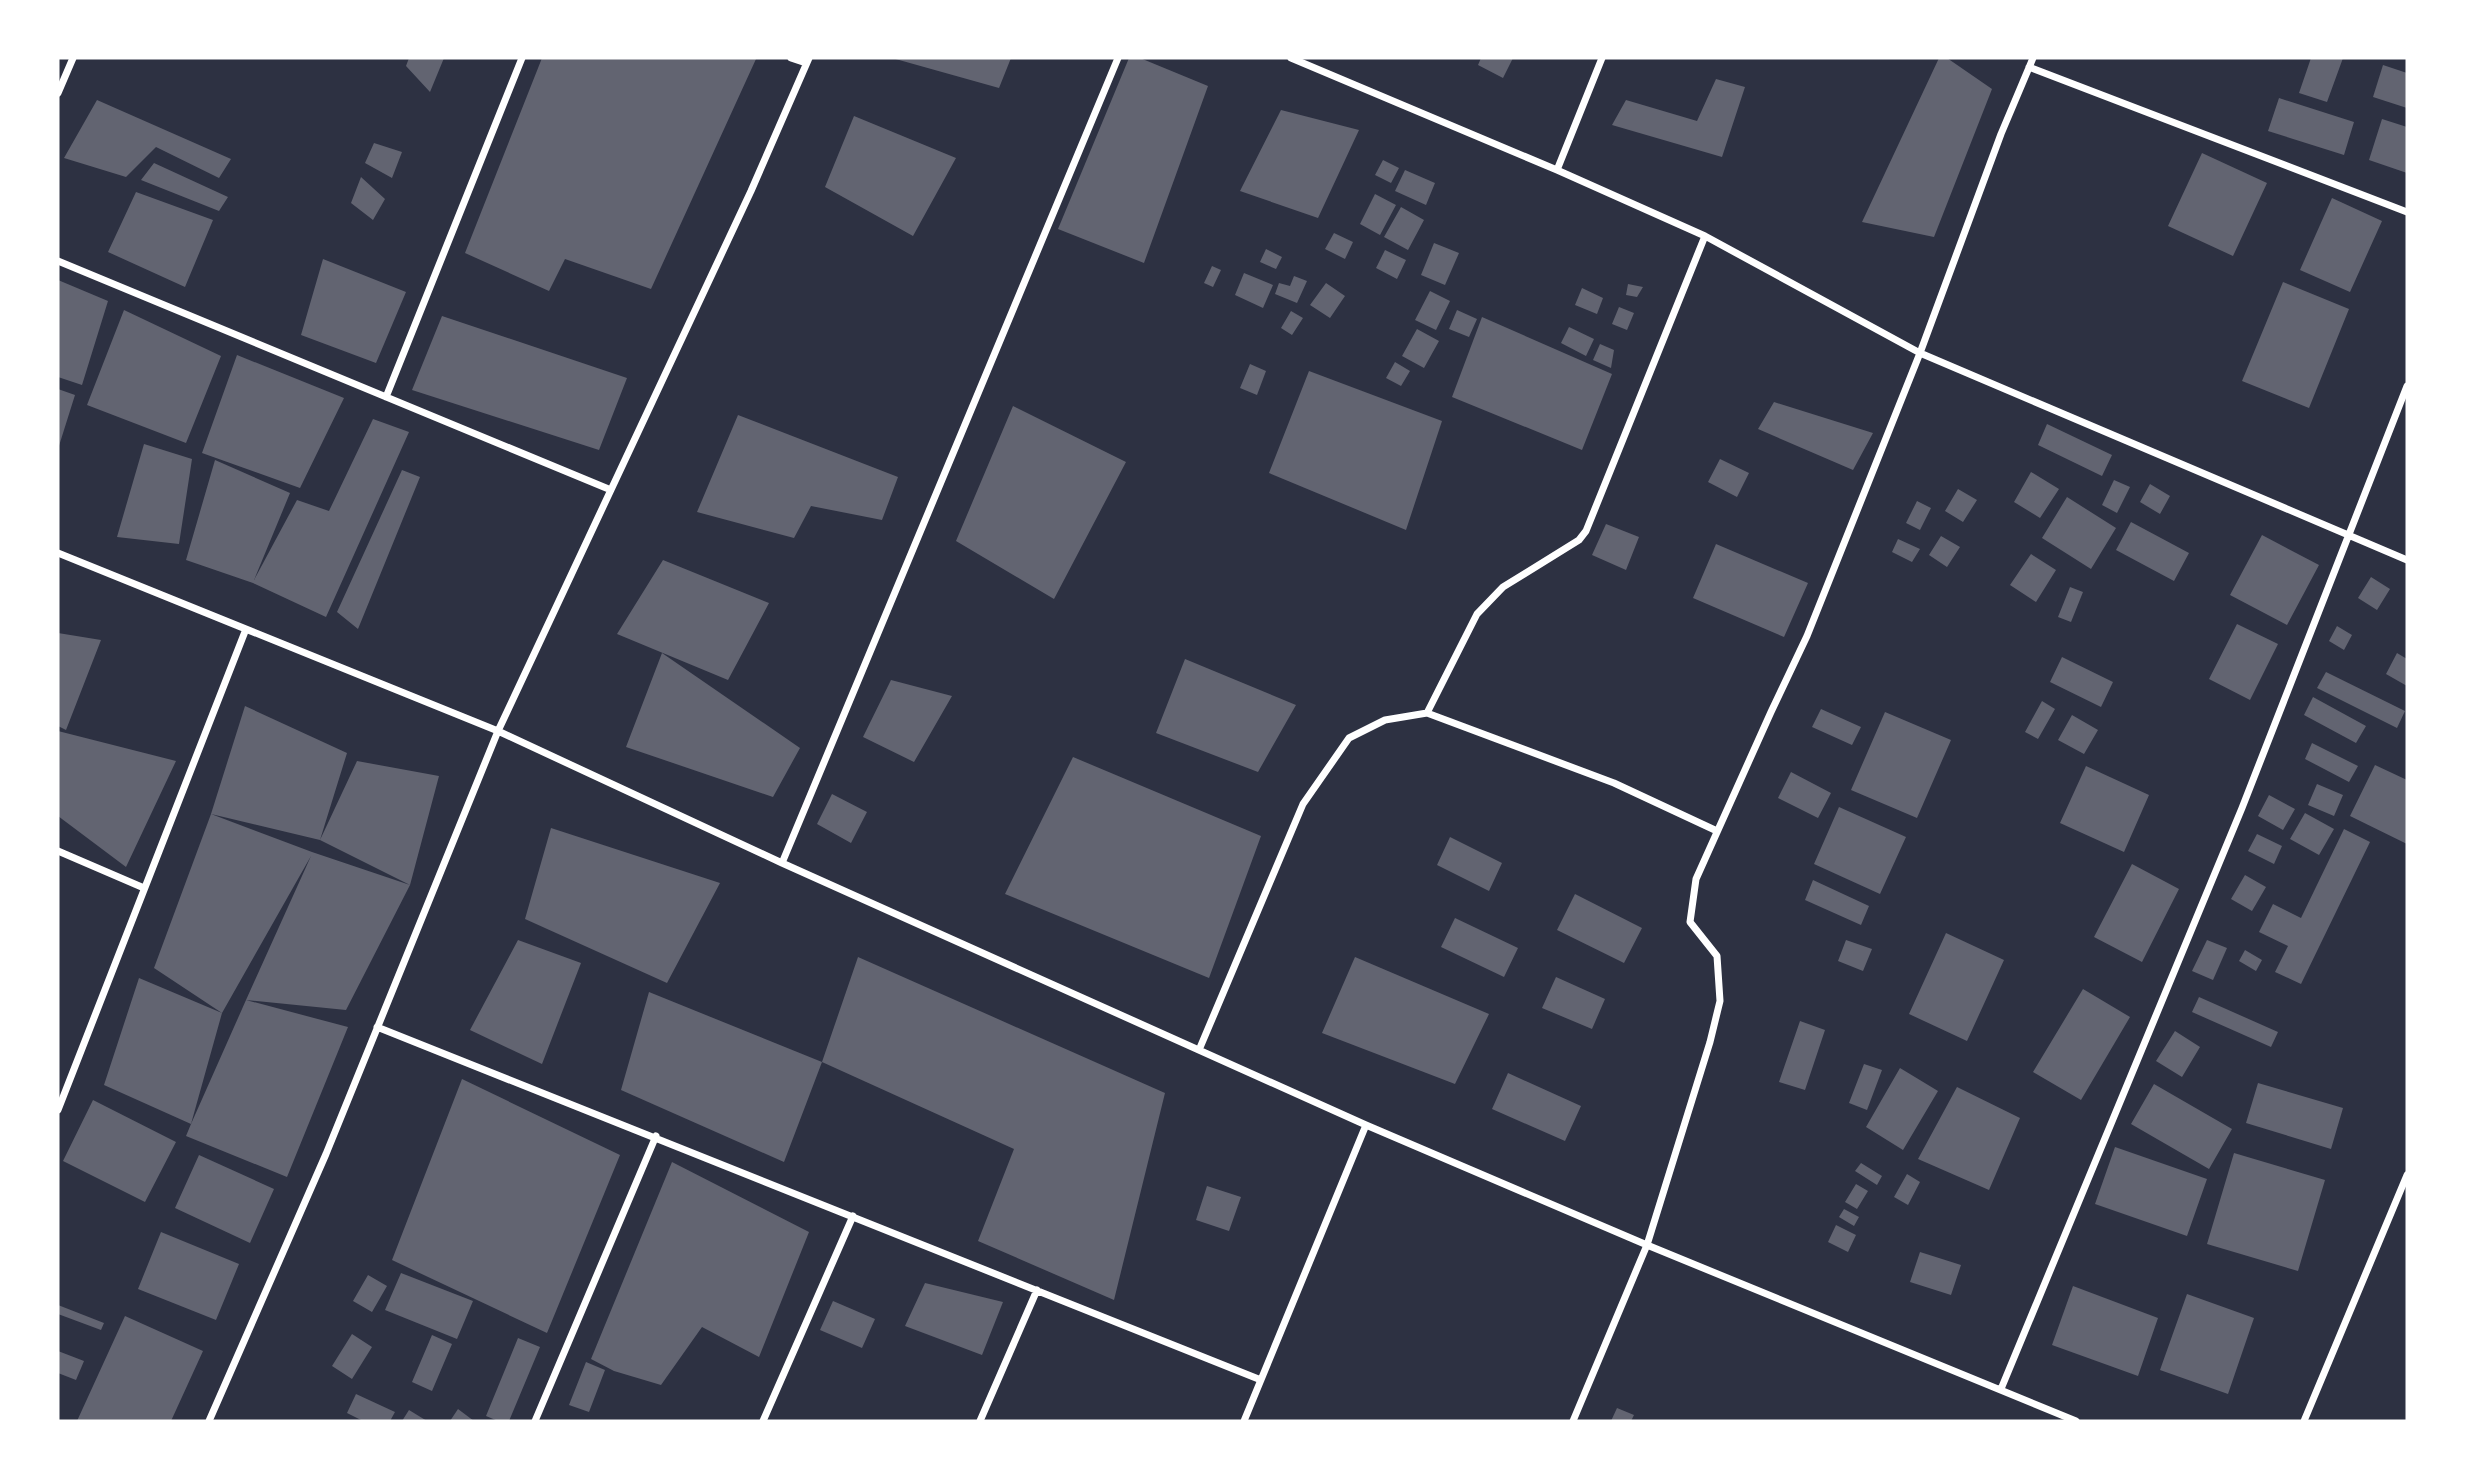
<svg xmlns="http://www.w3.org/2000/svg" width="2465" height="1479" viewBox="0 0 2465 1479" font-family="Commissioner,sans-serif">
<rect width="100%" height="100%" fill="#2d3142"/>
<path fill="#626471" d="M409 58H444L430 92 406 66Z
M542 58 756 59 651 289 565 259 549 291 465 253Z
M892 58H1011L999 88Z
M1129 58H1140L1208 86 1144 263 1058 229Z
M1481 58H1513L1503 78 1478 65Z
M1939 58H1947L1992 89 1934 237 1862 222Z
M2311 58H2343L2327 102 2299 93Z
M2383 65 2407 73V108L2373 97Z
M1716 79 1745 87 1722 157 1612 125 1626 100 1697 121Z
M2279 98 2354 122 2344 155 2268 131Z
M97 100 231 159 219 178 156 147 126 177 64 158Z
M1281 110 1359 130 1318 218 1240 191Z
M854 116 956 158 913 236 825 187Z
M2382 119 2407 127V173L2369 160Z
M374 143 402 152 392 178 365 163Z
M2202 153 2267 183 2233 256 2168 226Z
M1383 160 1399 168 1391 183 1375 175Z
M154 163 228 197 219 211 141 180Z
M1405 170 1435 183 1426 205 1395 191Z
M361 177 385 199 373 220 351 203Z
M136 192 213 220 185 287 108 252Z
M1375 194 1396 205 1380 235 1360 224Z
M2332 198 2382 221 2350 292 2300 270Z
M1401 207 1424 220 1408 250 1384 237Z
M1334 233 1353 242 1345 259 1325 249Z
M1434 243 1459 253 1445 285 1421 275Z
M1266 249 1282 257 1276 269 1260 262Z
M1385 250 1406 260 1397 279 1376 268Z
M323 259 406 292 376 363 301 335Z
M1212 266 1221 270 1213 287 1204 283Z
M1244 273 1273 285 1263 308 1235 295Z
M1294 276 1307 281 1297 303 1275 294 1279 283 1290 286Z
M58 280 108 301 82 385 58 377Z
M2283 282 2349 309 2309 408 2242 381Z
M1326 283 1345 296 1330 318 1310 305Z
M1628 284 1643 287 1637 297 1626 295Z
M1582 288 1603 298 1597 314 1575 305Z
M1430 291 1450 301 1436 330 1415 320Z
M1619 307 1634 313 1627 330 1612 324Z
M124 310 221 356 186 443 87 405Z
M1457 310 1477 319 1469 337 1449 329Z
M1291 311 1303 318 1292 335 1281 328Z
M442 316 627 378 599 450 412 390Z
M1482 317 1612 374 1582 450 1452 397Z
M1569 327 1594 339 1586 356 1561 343Z
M1417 329 1439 341 1424 368 1402 356Z
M1600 344 1614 350 1611 368 1593 360Z
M237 355 344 398 300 488 202 453Z
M1395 362 1410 371 1401 386 1386 378Z
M1250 364 1266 371 1257 395 1240 388Z
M1309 371 1442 421 1406 530 1269 473Z
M58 389 75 395 58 449Z
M1774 402 1873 433 1853 470 1758 429Z
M1013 406 1126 462 1054 599 956 541Z
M738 415 898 477 882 520 811 506 794 538 697 512Z
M373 419 409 432 326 617 253 583 186 560 215 460 290 493 254 580 297 500 329 511Z
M2047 424 2112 455 2102 476 2038 445Z
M144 444 192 459 179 544 117 537Z
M1720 459 1749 473 1737 497 1708 482Z
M402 470 420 477 358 629 337 612Z
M2031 472 2059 489 2040 518 2014 502Z
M2114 480 2130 487 2117 513 2102 505Z
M2150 484 2170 496 2160 514 2140 502Z
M1958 489 1977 500 1963 522 1945 511Z
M2067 497 2116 528 2091 569 2042 538Z
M1917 501 1931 508 1920 530 1906 523Z
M2131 522 2189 553 2174 581 2116 550Z
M1606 524 1639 537 1626 570 1592 555Z
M2262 535 2319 565 2287 625 2230 595Z
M1941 536 1960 547 1947 567 1929 555Z
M1898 539 1920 549 1912 562 1892 552Z
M1716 544 1808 583 1784 637 1693 598Z
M2031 554 2056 570 2036 602 2010 585Z
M663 560 769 603 728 680 617 634Z
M2371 577 2390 589 2377 610 2358 598Z
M2070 587 2083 592 2071 622 2058 617Z
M2237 624 2278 644 2250 700 2209 679Z
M2337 626 2352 635 2344 650 2329 641Z
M58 633 101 640 66 730 58 726Z
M662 653 800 748 773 797 626 747Z
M2397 653 2407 659V686L2386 674Z
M2062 657 2113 682 2101 707 2050 682Z
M1185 659 1296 705 1258 772 1156 733Z
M2326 672 2405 711 2397 728 2317 688Z
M891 680 952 696 914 762 863 737Z
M2313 697 2366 726 2356 743 2304 715Z
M2042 701 2055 709 2038 739 2025 732Z
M245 706 347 753 320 840 357 761 439 776 410 885 320 840 211 814 312 852 410 885 346 1010 246 1000 348 1027 287 1177 186 1136 191 1124 246 1000 311 856 222 1013 191 1124 104 1085 139 978 222 1013 154 968 211 814Z
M1821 709 1861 727 1852 745 1812 727Z
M1885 712 1951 740 1917 818 1851 790Z
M2072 715 2098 730 2084 754 2058 740Z
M58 731 176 761 126 867 58 816Z
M2312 743 2358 766 2349 782 2305 759Z
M1073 757 1261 836 1209 978 1005 894Z
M2375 765 2407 780V844L2350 816Z
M2086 766 2149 795 2124 852 2060 823Z
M1791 772 1831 793 1818 818 1778 798Z
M2317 784 2343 795 2334 816 2308 805Z
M832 794 867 812 851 843 817 824Z
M2269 795 2295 809 2283 830 2258 816Z
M1839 807 1906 837 1880 894 1814 864Z
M2305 813 2334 829 2319 855 2290 839Z
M551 828 720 883 667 983 525 919Z
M2344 829 2370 842 2301 984 2275 972 2288 946 2259 932 2273 904 2301 918Z
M2257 834 2282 846 2274 864 2248 851Z
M1450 837 1502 863 1489 891 1437 865Z
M2132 864 2179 889 2142 962 2094 937Z
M2245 875 2266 887 2252 911 2231 899Z
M1813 880 1869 906 1861 925 1805 900Z
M1575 894 1642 928 1624 963 1557 930Z
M1455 918 1518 948 1504 977 1441 947Z
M1946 933 2004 960 1967 1041 1909 1014Z
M518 940 581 963 542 1064 470 1030Z
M1846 940 1872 949 1863 971 1838 961Z
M2207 940 2227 948 2213 980 2192 971Z
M2245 950 2262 960 2256 971 2239 961Z
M858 957 1165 1093 1114 1300 978 1241 1014 1149 822 1062Z
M1355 957 1489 1014 1455 1084 1322 1033Z
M1556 977 1605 999 1592 1029 1542 1008Z
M2083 989 2130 1017 2081 1100 2033 1072Z
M649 992 822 1062 784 1162 621 1090Z
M2199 997 2278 1032 2271 1047 2192 1012Z
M1800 1021 1825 1030 1805 1090 1779 1082Z
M2175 1031 2200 1047 2182 1077 2156 1061Z
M1864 1064 1882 1070 1867 1110 1849 1103Z
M1900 1068 1938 1091 1903 1150 1866 1127Z
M1508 1073 1581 1106 1565 1141 1492 1109Z
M462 1079 620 1155 547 1333 392 1260Z
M2258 1083 2343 1108 2331 1149 2246 1123Z
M2154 1084 2232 1129 2209 1169 2131 1124Z
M1957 1087 2020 1118 1989 1190 1918 1159Z
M93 1100 176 1142 145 1202 63 1161Z
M2115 1147 2207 1179 2187 1236 2095 1204Z
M2234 1153 2325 1180 2298 1271 2207 1244Z
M199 1155 274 1189 250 1243 175 1208Z
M672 1162 809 1232 759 1357 702 1327 661 1385 614 1371 591 1359Z
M1861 1163 1882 1176 1877 1185 1855 1171Z
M1907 1174 1920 1182 1908 1205 1894 1197Z
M1856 1184 1868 1191 1857 1209 1845 1202Z
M1207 1186 1241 1197 1229 1231 1196 1220Z
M1844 1209 1859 1217 1854 1226 1839 1217Z
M1836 1225 1856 1235 1848 1252 1828 1242Z
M161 1232 239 1264 216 1320 138 1289Z
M1920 1252 1961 1265 1951 1295 1910 1282Z
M401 1273 473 1301 457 1339 385 1310Z
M368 1275 387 1286 372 1312 353 1301Z
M925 1283 1003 1302 982 1355 905 1326Z
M2073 1286 2158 1318 2138 1376 2052 1345Z
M2187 1294 2254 1318 2228 1394 2160 1370Z
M833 1301 875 1319 862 1348 820 1330Z
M58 1305 104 1323 101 1330 58 1314Z
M125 1316 203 1351 171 1421H77Z
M352 1334 372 1347 352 1379 332 1366Z
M432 1335 452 1344 432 1391 412 1382Z
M518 1338 540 1347 509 1421H498L486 1416Z
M58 1351 84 1361 76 1380 58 1373Z
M586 1362 605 1370 589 1412 569 1405Z
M356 1394 395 1412 390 1421H363L347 1413Z
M1617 1408 1634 1415 1631 1421H1611Z
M458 1409 474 1421H450Z
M409 1410 427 1421H402Z"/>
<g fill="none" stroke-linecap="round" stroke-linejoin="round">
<path stroke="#fff" stroke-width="7" d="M791 58 806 63
M1291 58 1557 170 1705 236 1920 353 2407 560
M2029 67 2407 212
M58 93 73 58
M1557 170 1602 58
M58 261 611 490
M386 397 522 58
M58 553 498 731 782 863 1366 1125 1647 1245 2076 1421
M1427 713 1477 614 1503 587 1579 540 1586 531 1705 236
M58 851 144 888
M782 863 1118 58
M377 1027 1261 1380
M1199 1050 1303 804 1349 738 1385 720 1427 713 1614 783 1717 831
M58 1110 246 629
M2001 1389 2242 808 2407 386
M209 1421 326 1154 498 731 751 191 809 58
M535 1421 656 1136
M763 1421 853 1216
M980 1421 1037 1290
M1244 1421 1366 1125
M1573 1421 1647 1245 1710 1042 1720 1001 1717 956 1690 922 1696 879 1771 712 1807 636 1920 353 2001 134 2033 58
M2304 1421 2407 1175"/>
</g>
<rect width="2465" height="1479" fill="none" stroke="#ffffff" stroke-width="119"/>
</svg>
